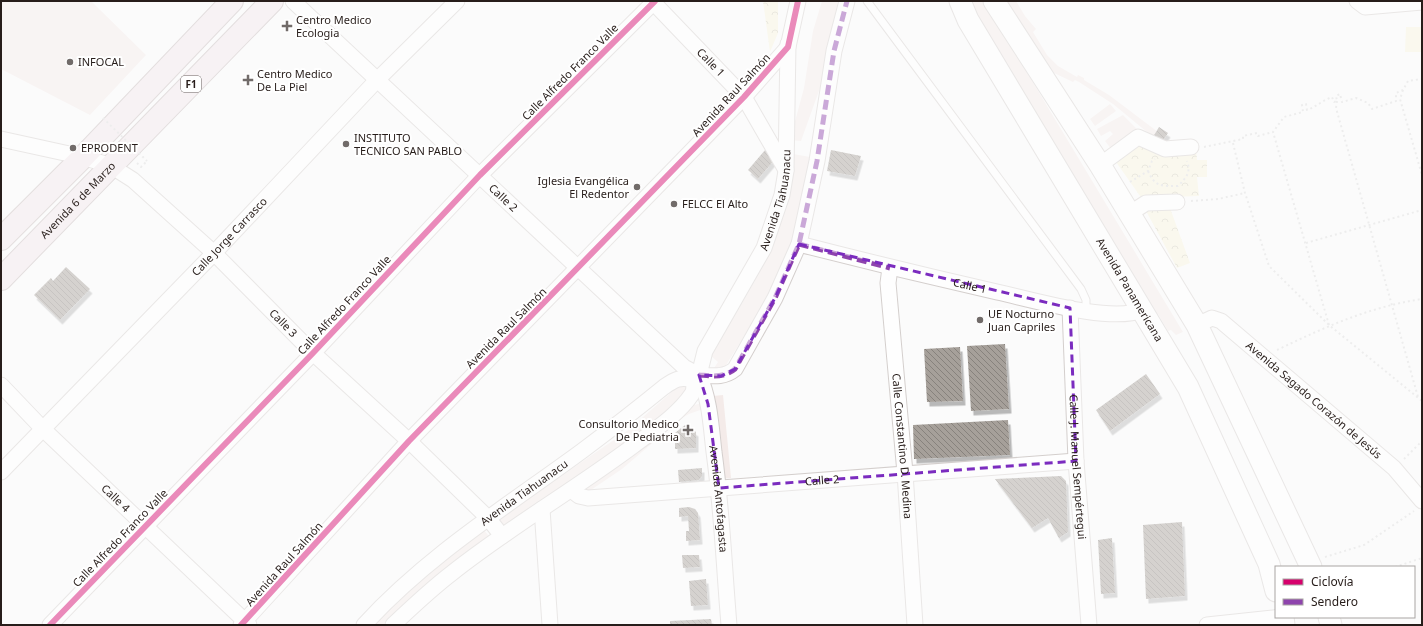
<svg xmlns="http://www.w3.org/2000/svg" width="1423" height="626" viewBox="0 0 1423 626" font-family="'Noto Sans',sans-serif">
<defs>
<pattern id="park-crowns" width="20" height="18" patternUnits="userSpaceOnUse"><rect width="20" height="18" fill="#f8f4de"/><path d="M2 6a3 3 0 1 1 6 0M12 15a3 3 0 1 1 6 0" fill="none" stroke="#d5d1be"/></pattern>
<pattern id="building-back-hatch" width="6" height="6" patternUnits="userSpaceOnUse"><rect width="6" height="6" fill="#a6a09a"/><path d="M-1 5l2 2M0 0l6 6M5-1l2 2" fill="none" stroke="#87827d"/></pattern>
<filter id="shadow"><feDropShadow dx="2.5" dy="4.5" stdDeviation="0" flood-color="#0004"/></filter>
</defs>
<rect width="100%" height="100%" fill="#fbfbfb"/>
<path fill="#f4ebe9" d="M1 1H91L146 55 90 115 1 69Z
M822 1H838L820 88 801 141 790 140 804 88 813 31Z
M968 1H984L1183 332 1176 335 1171 330 1168 331 1158 314H1156Z
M1001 1H1016L1025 16 1036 29 1033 32 1047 55 1058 66 1077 77 1078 75 1084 78V80L1109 95 1158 132 1153 137 1113 104 1079 82 1075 80 1073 82 1052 72Z
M1110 104 1116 111 1095 126 1090 119Z
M1123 115 1137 129 1112 150 1105 141 1113 134 1110 131 1101 136 1097 129Z
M793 154 816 158 803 216 768 298 721 373 714 368 718 362 711 356 754 282 770 247Z
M683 382 692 391 653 426 505 531 497 520 627 431Z
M723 395 731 478 721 479 713 396Z
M702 403 703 409 689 414 682 418 622 469 588 492 584 485 687 407Z
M482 528 489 536 387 625H370Z"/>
<path fill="url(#park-crowns)" d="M763 1H778V33L770 52Z
M1137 142 1196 149 1197 160H1207V177H1197L1199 196 1144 198 1140 196 1116 162Z
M1170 208 1190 263 1177 268 1146 211 1147 209Z"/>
<path fill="#f8f4de" d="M1406 27H1422V52H1405Z"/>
<path fill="url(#building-back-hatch)" filter="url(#shadow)" d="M1159 127 1168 133 1161 143 1153 137Z
M766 149 776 158 758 179 748 170Z
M831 150 861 156 855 176 827 171Z
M66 267 90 289 60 320 34 295 51 278 53 281Z
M1005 344 1009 409 971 411 967 346Z
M960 347 963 401 927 402 924 349Z
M1146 374 1160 394 1110 431 1096 410Z
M1008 420 1010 455 914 459 913 425Z
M685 425 696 432V448L675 449V433Z
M702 468V476L699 480 679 482 678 470Z
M1061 476 1066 481 1068 532 1059 538 1048 518 1032 528 995 479Z
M689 507 695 509 698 513 700 540 686 541V531H689L688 516 679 517V508Z
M1182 522 1185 596 1146 599 1143 525Z
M1112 538 1115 593 1101 594 1098 540Z
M682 555H699L700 567 683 568Z
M706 579 708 605 691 606 689 581Z
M711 619 712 625H670V621Z"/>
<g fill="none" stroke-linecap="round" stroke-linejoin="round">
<g stroke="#d4cfcd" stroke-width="9">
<path id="lane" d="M867 1 1081 289 1086 300V310"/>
</g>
<g stroke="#d4cfcd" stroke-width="17">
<g id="street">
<path id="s1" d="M293 1 684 367 699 375"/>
<path id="s2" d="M652 1 744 97 786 170"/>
<path d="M1357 1 1365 7 1422 2"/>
<path id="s3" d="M1 139 83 157 111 166 133 180 214 253 313 353 409 441 488 518 502 536"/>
<path d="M1100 165 1138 137 1165 149 1191 147"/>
<path d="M1129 214 1146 203 1177 202"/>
<path id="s4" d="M799 244C865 261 931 277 997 292 1034 300 1109 323 1143 310"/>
<path id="s5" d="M890 268 888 283 905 473 915 625"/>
<path id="s6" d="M1070 308 1076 461 1089 625"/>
<path id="s7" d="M1197 325 1212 318 1221 321 1394 468 1422 501"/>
<path d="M699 375C713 376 724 378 735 369L775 298 799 244 817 161 834 51 847 1"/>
<path id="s8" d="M699 375C710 400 711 426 714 452 722 510 724 567 729 625"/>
<path id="s9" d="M693 380 699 375 705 351 764 248 782 195 786 171 788 44"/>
<path id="s10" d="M1 385 43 429 249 625"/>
<path id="s11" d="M1 472 214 253 377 80 457 1"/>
<path id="s12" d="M571 490 579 496 588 498 1076 461"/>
<path d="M542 509 550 625"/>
<path d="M50 625 313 353 480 175 655 1"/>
<path d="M241 625 409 441 744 97 788 47 798 1"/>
<path id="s13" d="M364 625C427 556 507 506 582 451 610 430 637 409 664 387 674 380 680 376 693 380"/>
<path d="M393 625C412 607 431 589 452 573 510 527 574 490 633 446 653 431 678 415 692 394 695 389 694 385 693 380"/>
<path d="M1207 625 1283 617"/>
</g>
</g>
<g stroke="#d4cfcd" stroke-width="23">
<g id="secondary">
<path id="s14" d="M960 1 968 20 1188 387 1269 564 1276 591"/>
<path d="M994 1 1100 165 1197 325 1311 567"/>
<path d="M1283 617 1284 625"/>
<path d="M1329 617 1331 625"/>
</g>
</g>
<g stroke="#c6bbbc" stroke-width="24">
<g id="highway">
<path d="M1 239 83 157 232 1"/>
<path id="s15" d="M1 279 272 1"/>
</g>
</g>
<path stroke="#dcdcdc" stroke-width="2" stroke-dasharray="2 3" stroke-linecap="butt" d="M1403 90 1400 99 1422 175
M1337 101 1336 108 1418 397
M1233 143 1245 193 1269 266 1329 325 1422 401
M1204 147 1243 139V136L1257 133 1258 136 1273 132
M137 163 141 167 147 161
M1148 171C1155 187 1161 186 1178 186 1187 177 1191 172 1187 161
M1130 182 1148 171 1152 161 1155 159
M1191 201 1218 199 1245 193
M1306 243 1422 210
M1329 325 1273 132 1284 117 1303 112 1302 105 1306 104 1307 110C1316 107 1323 100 1332 97L1334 102 1337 101 1336 96 1340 94 1342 102 1356 98 1368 103 1372 109 1396 101V93L1403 90 1408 81 1422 79
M1277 350C1325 327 1369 307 1422 299
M1404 459 1422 441
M1325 557 1364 545 1414 511
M1395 567 1422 558"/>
<use href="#lane" stroke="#fefefe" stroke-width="7"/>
<use href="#street" stroke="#fefefe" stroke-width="15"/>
<use href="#secondary" stroke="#fefefe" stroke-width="21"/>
<use href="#highway" stroke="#f2e7ea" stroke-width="22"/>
<path stroke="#dcdcdc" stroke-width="2" stroke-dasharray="2 3" stroke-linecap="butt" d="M103 118 147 161"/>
<path stroke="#8e44ad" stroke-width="5" stroke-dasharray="10 5" stroke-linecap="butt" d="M799 244 890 268
M699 375C713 376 724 378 735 369L775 298 799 244 817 161 834 51 847 1"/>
<g stroke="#fff" stroke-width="8">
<path id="cycleway" d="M50 625 313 353 480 175 655 1
M241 625 409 441 744 97 788 47 798 1"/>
</g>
<use href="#cycleway" stroke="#d6006c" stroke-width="6"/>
</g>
<path d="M0 0H1423V626H0ZM799 244 1070 308 1076 461 719 488 708 404 699 375 721 376 735 369 775 298Z" fill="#fbfbfb" fill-opacity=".55" fill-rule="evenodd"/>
<path fill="none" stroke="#7b2cbf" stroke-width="3" stroke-dasharray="8 5" stroke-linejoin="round" d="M799 244 1070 308 1076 461 719 488 708 404 699 375 721 376 735 369 775 298Z"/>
<g fill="#716b69" stroke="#fff" stroke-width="1.5">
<path d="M285 20h4v4h4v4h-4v4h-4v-4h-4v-4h4z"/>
<circle cx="70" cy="62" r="4"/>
<path d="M246 74h4v4h4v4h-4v4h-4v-4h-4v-4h4z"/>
<circle cx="346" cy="144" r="4"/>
<circle cx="73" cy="148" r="4"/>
<circle cx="637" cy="187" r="4"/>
<circle cx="674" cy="204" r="4"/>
<circle cx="980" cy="320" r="4"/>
<path d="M686 424h4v4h4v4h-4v4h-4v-4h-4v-4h4z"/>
</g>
<g text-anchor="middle" stroke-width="4" stroke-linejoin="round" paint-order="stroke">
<rect fill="#fff" stroke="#68615f" stroke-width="1" x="181" y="76" width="20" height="16" rx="3"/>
<g font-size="10" font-weight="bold" fill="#271d1a">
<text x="191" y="88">F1</text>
</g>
<g font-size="11" fill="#271d1a" stroke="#fff" text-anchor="start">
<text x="296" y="24">Centro Medico<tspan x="296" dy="13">Ecologia</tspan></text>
<text x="78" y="66">INFOCAL</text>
<text x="257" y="78">Centro Medico<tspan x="257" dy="13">De La Piel</tspan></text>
<text x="354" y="142">INSTITUTO<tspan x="354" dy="13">TECNICO SAN PABLO</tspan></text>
<text x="81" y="152">EPRODENT</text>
<text x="629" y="185" text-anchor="end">Iglesia Evangélica<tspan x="629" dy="13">El Redentor</tspan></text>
<text x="682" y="208">FELCC El Alto</text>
<text x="988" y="318">UE Nocturno<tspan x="988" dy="13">Juan Capriles</tspan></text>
<text x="679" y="428" text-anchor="end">Consultorio Medico<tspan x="679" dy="13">De Pediatria</tspan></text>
</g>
<g font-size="11" fill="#271d1a" stroke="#fff">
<text dy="4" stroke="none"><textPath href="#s2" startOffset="85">Calle 1</textPath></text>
<text transform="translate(570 72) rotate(-45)" y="4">Calle Alfredo Franco Valle</text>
<text transform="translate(731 95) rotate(-47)" y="4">Avenida Raul Salmón</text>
<text dy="4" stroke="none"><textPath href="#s1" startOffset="288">Calle 2</textPath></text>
<text dy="4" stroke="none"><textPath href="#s15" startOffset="110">Avenida 6 de Marzo</textPath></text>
<text dy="4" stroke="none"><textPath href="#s9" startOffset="201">Avenida Tiahuanacu</textPath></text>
<text dy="4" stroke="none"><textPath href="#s11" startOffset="328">Calle Jorge Carrasco</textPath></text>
<text dy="4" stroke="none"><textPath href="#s4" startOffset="176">Calle 1</textPath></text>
<text dy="4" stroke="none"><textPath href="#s14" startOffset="335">Avenida Panamericana</textPath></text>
<text transform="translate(344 305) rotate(-47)" y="4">Calle Alfredo Franco Valle</text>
<text dy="4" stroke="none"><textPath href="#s3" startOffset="347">Calle 3</textPath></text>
<text transform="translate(506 328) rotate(-45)" y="4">Avenida Raul Salmón</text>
<text dy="4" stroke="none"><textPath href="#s7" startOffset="148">Avenida Sagado Corazón de Jesús</textPath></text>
<text dy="4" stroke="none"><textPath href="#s5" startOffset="179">Calle Constantino D. Medina</textPath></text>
<text dy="4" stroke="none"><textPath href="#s6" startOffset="159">Calle J. Manuel Sempértegui</textPath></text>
<text dy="4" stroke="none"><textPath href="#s12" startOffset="254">Calle 2</textPath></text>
<text dy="4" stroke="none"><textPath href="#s13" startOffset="208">Avenida Tiahuanacu</textPath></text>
<text dy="4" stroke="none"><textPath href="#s10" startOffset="161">Calle 4</textPath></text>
<text dy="4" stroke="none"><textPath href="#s8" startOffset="126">Avenida Antofagasta</textPath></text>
<text transform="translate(120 538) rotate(-46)" y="4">Calle Alfredo Franco Valle</text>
<text transform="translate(284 564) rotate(-48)" y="4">Avenida Raul Salmón</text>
</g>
</g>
<rect width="1423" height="626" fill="none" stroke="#271d1a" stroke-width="4"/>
<rect x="1275" y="566" width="140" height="52" fill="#ffffff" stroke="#a9a5a3"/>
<rect x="1283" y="579" width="20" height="6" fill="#d6006c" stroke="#a9a5a3"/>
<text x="1311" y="586" font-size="12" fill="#271d1a">Ciclovía</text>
<rect x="1283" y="599" width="20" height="6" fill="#8e44ad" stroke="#a9a5a3"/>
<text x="1311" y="606" font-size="12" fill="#271d1a">Sendero</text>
</svg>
